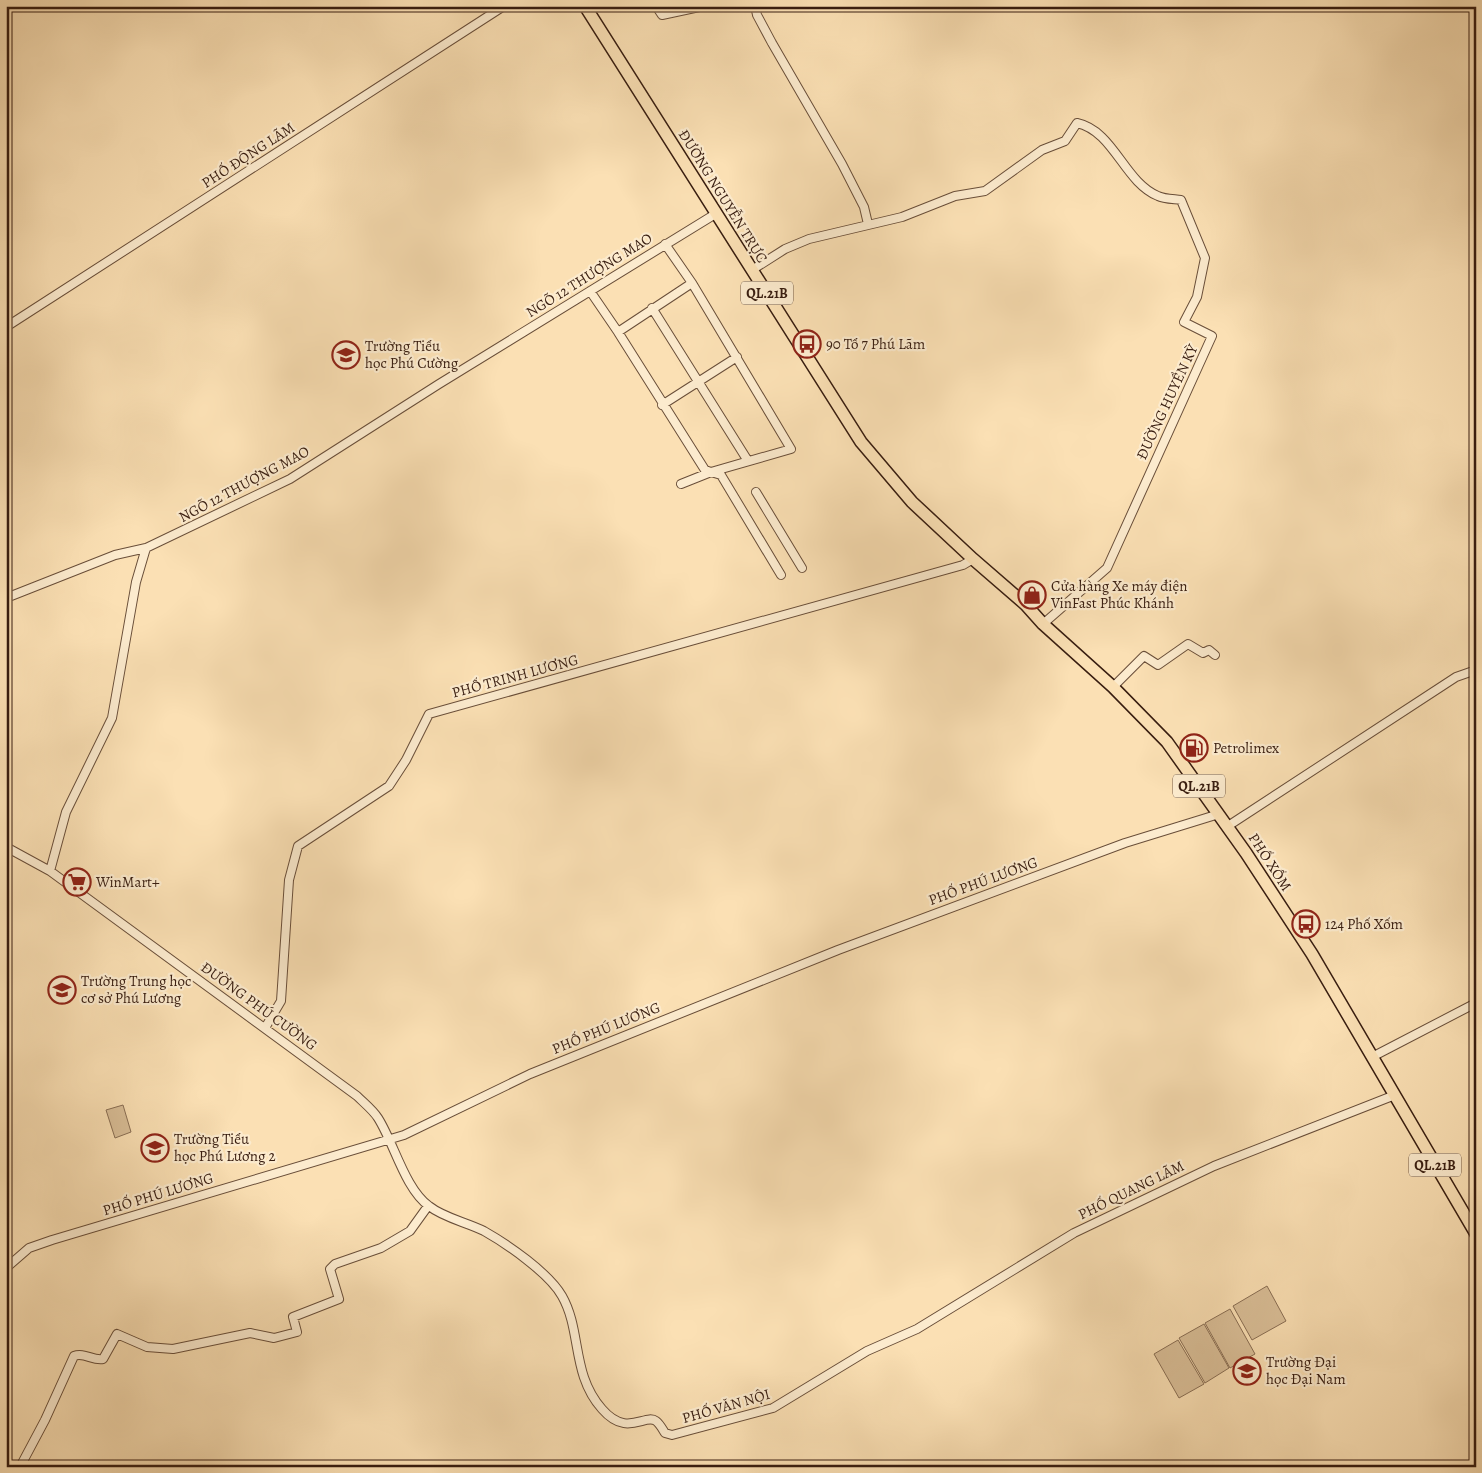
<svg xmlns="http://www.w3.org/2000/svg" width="1482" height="1473" viewBox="0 0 1482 1473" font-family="Alegreya,serif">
<rect width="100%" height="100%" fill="#fbe0b4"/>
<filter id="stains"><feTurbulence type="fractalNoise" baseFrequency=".004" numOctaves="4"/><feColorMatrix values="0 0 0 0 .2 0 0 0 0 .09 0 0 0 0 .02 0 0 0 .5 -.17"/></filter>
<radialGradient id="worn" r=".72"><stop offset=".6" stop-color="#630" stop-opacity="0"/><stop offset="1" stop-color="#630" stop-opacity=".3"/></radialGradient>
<path fill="#dabf98" stroke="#896e54" d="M123 1105 131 1132 115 1138 106 1110Z
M1267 1286 1286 1321 1252 1340 1233 1306Z
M1230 1309 1255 1354 1230 1368 1205 1323Z
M1204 1324 1229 1368 1205 1383 1179 1338Z
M1178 1340 1204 1384 1179 1398 1154 1354Z"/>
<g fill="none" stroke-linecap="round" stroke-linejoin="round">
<g stroke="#694e39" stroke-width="10">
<path id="minor" d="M656 6 662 15 704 6
M755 6 757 15 772 43 842 164 864 207 868 224
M665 244 692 283
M752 270 785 249 809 239 902 217 955 196 985 191 1042 150 1065 141 1077 123C1114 131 1124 182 1158 196 1164 199 1174 199 1181 200L1205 258 1197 297 1184 322 1212 336 1107 568 1043 624
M590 291 618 332 705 470 711 472 791 449 692 283 618 332
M652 308 748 461
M6 327 504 6
M662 405 737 357
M681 484 711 472 721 475 781 575
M756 492 802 568
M6 598 115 555 146 548
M1113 687 1144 656 1158 665 1188 644 1203 653 1209 650 1215 655
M1228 826 1456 677 1476 670
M6 847 50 871 357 1096C364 1103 373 1110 378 1118 394 1143 405 1189 429 1206 444 1218 466 1222 484 1231 507 1244 549 1273 562 1296 582 1331 571 1374 602 1409 627 1438 645 1413 656 1421 660 1424 663 1430 665 1433L672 1435 773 1408 867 1351 917 1329 1074 1233 1214 1166 1395 1095
M50 871 66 812 112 718 136 582 146 548 290 479 439 384 717 213
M265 1028 281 1001 289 880 298 846 389 786 406 760 429 714 963 565 973 559
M1372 1057 1476 1003
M6 1268 29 1248 52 1240 404 1135 530 1074 838 950 1125 843 1219 814
M20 1467 45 1420 74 1356C84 1352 93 1361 103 1359L117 1334 147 1347 173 1349 250 1333 274 1338 297 1332 293 1317 339 1299 330 1269 335 1264 381 1248 410 1231 428 1206"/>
</g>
<g stroke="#381d10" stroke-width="14">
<path id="highway" d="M585 6 861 442 912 502 973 559 1026 605 1043 624 1113 687 1167 742 1246 853 1312 954 1476 1234"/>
</g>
<use href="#minor" stroke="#fcebce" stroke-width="8"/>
<use href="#highway" stroke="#fbe0b4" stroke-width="11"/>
</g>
<defs>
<g id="bus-ring" transform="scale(1.4375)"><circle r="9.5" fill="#fcebce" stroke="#8f2418" stroke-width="1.5"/><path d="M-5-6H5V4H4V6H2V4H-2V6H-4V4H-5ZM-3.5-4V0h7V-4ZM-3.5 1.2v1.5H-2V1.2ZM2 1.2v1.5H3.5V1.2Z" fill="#8f2418"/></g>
<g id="school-ring" transform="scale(1.4375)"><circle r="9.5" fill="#fcebce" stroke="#8f2418" stroke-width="1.5"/><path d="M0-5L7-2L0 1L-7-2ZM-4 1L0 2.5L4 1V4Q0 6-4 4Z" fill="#8f2418"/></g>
<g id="shop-ring" transform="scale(1.4375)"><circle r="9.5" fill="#fcebce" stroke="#8f2418" stroke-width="1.5"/><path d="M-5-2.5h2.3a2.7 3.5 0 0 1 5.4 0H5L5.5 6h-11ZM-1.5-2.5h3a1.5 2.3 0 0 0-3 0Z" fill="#8f2418"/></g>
<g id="fuel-ring" transform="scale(1.4375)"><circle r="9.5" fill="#fcebce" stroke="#8f2418" stroke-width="1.5"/><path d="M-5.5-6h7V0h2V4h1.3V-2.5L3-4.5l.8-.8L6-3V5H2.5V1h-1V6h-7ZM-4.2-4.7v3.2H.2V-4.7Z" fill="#8f2418"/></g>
<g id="supermarket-ring" transform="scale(1.4375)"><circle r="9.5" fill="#fcebce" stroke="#8f2418" stroke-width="1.5"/><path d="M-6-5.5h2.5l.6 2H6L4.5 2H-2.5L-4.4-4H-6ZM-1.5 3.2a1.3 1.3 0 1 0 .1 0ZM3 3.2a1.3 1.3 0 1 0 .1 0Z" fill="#8f2418"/></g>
<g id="university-ring" transform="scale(1.4375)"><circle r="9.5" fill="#fcebce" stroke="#8f2418" stroke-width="1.5"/><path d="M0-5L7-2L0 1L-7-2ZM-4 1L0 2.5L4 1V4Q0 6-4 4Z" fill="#8f2418"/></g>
</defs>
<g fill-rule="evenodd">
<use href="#bus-ring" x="807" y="344"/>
<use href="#school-ring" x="346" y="355"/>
<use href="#shop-ring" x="1032" y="595"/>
<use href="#fuel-ring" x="1194" y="748"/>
<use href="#supermarket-ring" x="77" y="882"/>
<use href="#bus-ring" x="1306" y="924"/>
<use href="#school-ring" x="62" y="990"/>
<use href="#school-ring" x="155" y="1148"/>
<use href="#university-ring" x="1247" y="1371"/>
</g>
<g text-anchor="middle" stroke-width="4.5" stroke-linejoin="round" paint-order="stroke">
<g fill="#fcebce" stroke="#735b49" stroke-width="1">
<rect x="741" y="281.5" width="52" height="23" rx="4"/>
<rect x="1173" y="774.5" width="52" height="23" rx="4"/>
<rect x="1409" y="1153.5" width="52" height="23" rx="4"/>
</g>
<g font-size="14" font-weight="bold" fill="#381d10">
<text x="767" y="298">QL.21B</text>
<text x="1199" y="791">QL.21B</text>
<text x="1435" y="1170">QL.21B</text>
</g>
<g font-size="15" fill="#381d10" stroke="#fcebce">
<text transform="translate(248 155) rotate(-33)" y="5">PHỐ ĐỘNG LÃM</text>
<text transform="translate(723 196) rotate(58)" y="5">ĐƯỜNG NGUYỄN TRỰC</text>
<text transform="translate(589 275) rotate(-32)" y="5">NGÕ 12 THƯỢNG MAO</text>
<text transform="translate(1167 402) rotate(-65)" y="5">ĐƯỜNG HUYỀN KỲ</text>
<text transform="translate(244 484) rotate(-28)" y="5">NGÕ 12 THƯỢNG MAO</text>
<text transform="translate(515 676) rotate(-15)" y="5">PHỐ TRINH LƯƠNG</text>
<text transform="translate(1270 862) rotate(57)" y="5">PHỐ XỐM</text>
<text transform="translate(983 881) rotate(-20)" y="5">PHỐ PHÚ LƯƠNG</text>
<text transform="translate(259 1006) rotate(36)" y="5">ĐƯỜNG PHÚ CƯỜNG</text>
<text transform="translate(606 1028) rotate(-22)" y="5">PHỐ PHÚ LƯƠNG</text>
<text transform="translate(1131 1190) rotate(-26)" y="5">PHỐ QUANG LÃM</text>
<text transform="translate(158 1194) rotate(-17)" y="5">PHỐ PHÚ LƯƠNG</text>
<text transform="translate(726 1406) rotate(-16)" y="5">PHỐ VĂN NỘI</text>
</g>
<g font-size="15" fill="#381d10" stroke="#fcebce" text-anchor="start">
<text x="826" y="349">90 Tổ 7 Phú Lãm</text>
<text x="365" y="351">Trường Tiểu<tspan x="365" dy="17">học Phú Cường</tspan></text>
<text x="1051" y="591">Cửa hàng Xe máy điện<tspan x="1051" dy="17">VinFast Phúc Khánh</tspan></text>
<text x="1213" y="753">Petrolimex</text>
<text x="96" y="887">WinMart+</text>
<text x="1325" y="929">124 Phố Xốm</text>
<text x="81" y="986">Trường Trung học<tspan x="81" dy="17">cơ sở Phú Lương</tspan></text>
<text x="174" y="1144">Trường Tiểu<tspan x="174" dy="17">học Phú Lương 2</tspan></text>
<text x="1266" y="1367">Trường Đại<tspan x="1266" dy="17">học Đại Nam</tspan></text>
</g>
</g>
<rect width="1482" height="1473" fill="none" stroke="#fbe0b4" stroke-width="25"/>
<rect x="8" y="8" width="1467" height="1458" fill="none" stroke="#381d10" stroke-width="2.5"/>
<rect x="12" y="12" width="1457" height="1448" fill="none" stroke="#381d10"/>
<rect width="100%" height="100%" filter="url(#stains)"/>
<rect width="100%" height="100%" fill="url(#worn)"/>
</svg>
